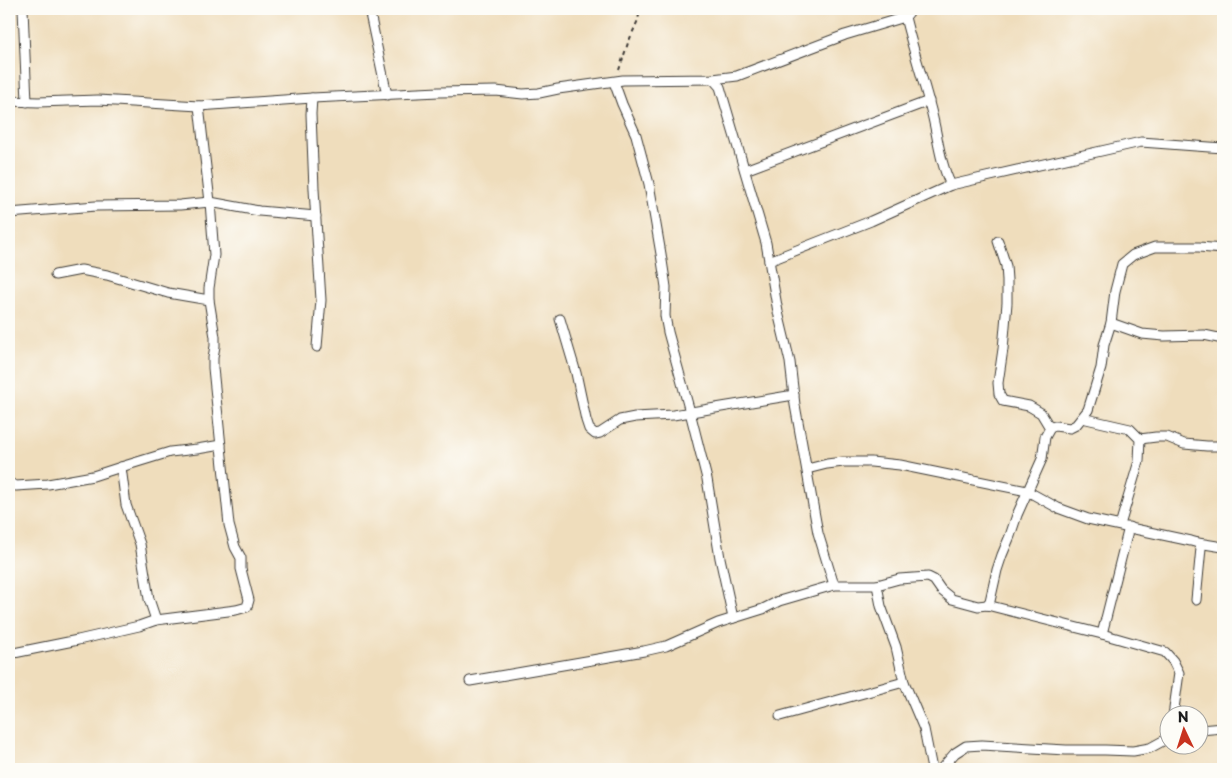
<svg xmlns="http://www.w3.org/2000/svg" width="1232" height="778" viewBox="0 0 1232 778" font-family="'Playpen Sans',sans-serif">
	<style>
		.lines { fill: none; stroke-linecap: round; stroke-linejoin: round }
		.street-casing { stroke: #3c3934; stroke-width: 11 }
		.path { stroke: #3c3934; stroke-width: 2; stroke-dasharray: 4 4; stroke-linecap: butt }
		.street { stroke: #fff; stroke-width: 9 }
	</style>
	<rect width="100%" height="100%" fill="#fdfcf7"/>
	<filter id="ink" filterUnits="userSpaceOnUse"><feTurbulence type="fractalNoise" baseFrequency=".02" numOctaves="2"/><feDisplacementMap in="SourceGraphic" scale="10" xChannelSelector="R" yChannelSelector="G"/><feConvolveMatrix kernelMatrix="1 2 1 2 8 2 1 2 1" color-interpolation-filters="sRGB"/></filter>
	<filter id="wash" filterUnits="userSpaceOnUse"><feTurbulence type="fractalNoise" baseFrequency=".0096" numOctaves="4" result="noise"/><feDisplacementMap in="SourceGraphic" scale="20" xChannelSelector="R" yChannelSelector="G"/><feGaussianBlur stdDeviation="1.12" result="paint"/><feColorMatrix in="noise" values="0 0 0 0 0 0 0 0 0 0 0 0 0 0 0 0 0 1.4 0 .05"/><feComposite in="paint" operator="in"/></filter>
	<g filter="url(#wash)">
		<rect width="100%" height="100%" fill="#efddbc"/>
	</g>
	<g filter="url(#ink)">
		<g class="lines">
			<defs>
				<g id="street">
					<path d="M 23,9 L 27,102"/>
					<path d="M 369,9 L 387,95"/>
					<path d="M 905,17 C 913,50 924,82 932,114 C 938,138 940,163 951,185 L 1141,142 L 1223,148"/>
					<path d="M 713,79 L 720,87 L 766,243 L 778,312 L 790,362 L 795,405 L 818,533 L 834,585"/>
					<path d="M 614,82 L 622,104 L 636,135 L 649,184 L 661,254 L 666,287 L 665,316 L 668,332 L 690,412 L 707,479 L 720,558 L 733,618"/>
					<path d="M 312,98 L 311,114 L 314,189 L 321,300 L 317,347"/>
					<path d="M 9,101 L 38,102 L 98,100 L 199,106 L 312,98 L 439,92 L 496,91 L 523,94 L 539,93 L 558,89 L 623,80 L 713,79 L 737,76 L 845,35 L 905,17 L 912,9"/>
					<path d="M 745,170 L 929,101"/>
					<path d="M 9,213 L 96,206 L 180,205 L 210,202 L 259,211 L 316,216"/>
					<path d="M 998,241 L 1006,266 L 1007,280 L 1007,303 L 1003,349 L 998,383 L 999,394 L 1003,401 L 1029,406 L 1041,413 L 1050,428"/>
					<path d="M 769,261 L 871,221 L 951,185"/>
					<path d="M 55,275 L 81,270 L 107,275 L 168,293 L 209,300"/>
					<path d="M 560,319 L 576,373 L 586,420 L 589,429 L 595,434 L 600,433 L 620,420 L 635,417 L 673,415 L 794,395"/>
					<path d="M 1111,323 L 1142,334 L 1164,336 L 1204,335 L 1223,339"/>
					<path d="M 1082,418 L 1130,429 L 1140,439 L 1139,461 L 1120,525"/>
					<path d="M 1140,439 L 1156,437 L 1167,437 L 1184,444 L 1207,446 L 1223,446"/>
					<path d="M 121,467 L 126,505 L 140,544 L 149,599 L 156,620"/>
					<path d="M 807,469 L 827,464 L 843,462 L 871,462 L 900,465 L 1027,491 L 1058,508 L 1088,519 L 1191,541 L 1198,543 L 1201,548 L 1196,600"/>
					<path d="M 9,483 L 16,486 L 48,484 L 93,476 L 121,467 L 170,452 L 197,449 L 221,445"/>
					<path d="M 1198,543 L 1223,547"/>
					<path d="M 987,605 L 990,601 L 997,570 L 1002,555 L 1010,536 L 1017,515 L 1042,459 L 1045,437 L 1050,428 L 1055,426 L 1070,428 L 1076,425 L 1088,410 L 1101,368 L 1104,345 L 1111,323 L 1115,291 L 1122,264 L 1133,255 L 1155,247 L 1199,247 L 1223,249"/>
					<path d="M 1102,634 L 1129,527"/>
					<path d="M 9,654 L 78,640 L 139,626 L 156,620 L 236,610 L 247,607 L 249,600 L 241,569 L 241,558 L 235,547 L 229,525 L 213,368 L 213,358 L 215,346 L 215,337 L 209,300 L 209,288 L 214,255 L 210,202 L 199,106"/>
					<path d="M 470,681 L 644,651 L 666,646 L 718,623 L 763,609 L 779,601 L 834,585 L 877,585"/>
					<path d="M 780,716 L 904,682"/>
					<path d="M 1200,730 L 1223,728"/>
					<path d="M 932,769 L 924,729 L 904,682 L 896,647 L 881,606 L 877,585 L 899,579 L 928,577 L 934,580 L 941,590 L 952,599 L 978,606 L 987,605 L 1102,634 L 1165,652 L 1173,661 L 1179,673 L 1173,716"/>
					<path d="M 941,769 L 955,753 L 966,746 L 982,745 L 1066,750 L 1105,750 L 1133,751 L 1150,748 L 1170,737"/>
				</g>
			</defs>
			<!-- street casing -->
			<use href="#street" class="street-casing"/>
			<!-- path -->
			<path class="path" d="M 619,70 L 628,43 L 638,20 L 640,9"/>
			<!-- street -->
			<use href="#street" class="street"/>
		</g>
	</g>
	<!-- margin -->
	<rect width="1232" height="778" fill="none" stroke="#fdfcf7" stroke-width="30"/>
	<!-- north arrow -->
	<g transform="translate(1184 730) rotate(356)"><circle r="24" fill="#fdfcf7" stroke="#a3a29f"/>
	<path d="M0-4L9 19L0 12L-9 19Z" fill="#c8321e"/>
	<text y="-8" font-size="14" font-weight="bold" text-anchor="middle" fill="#1c1c1c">N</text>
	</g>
</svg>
